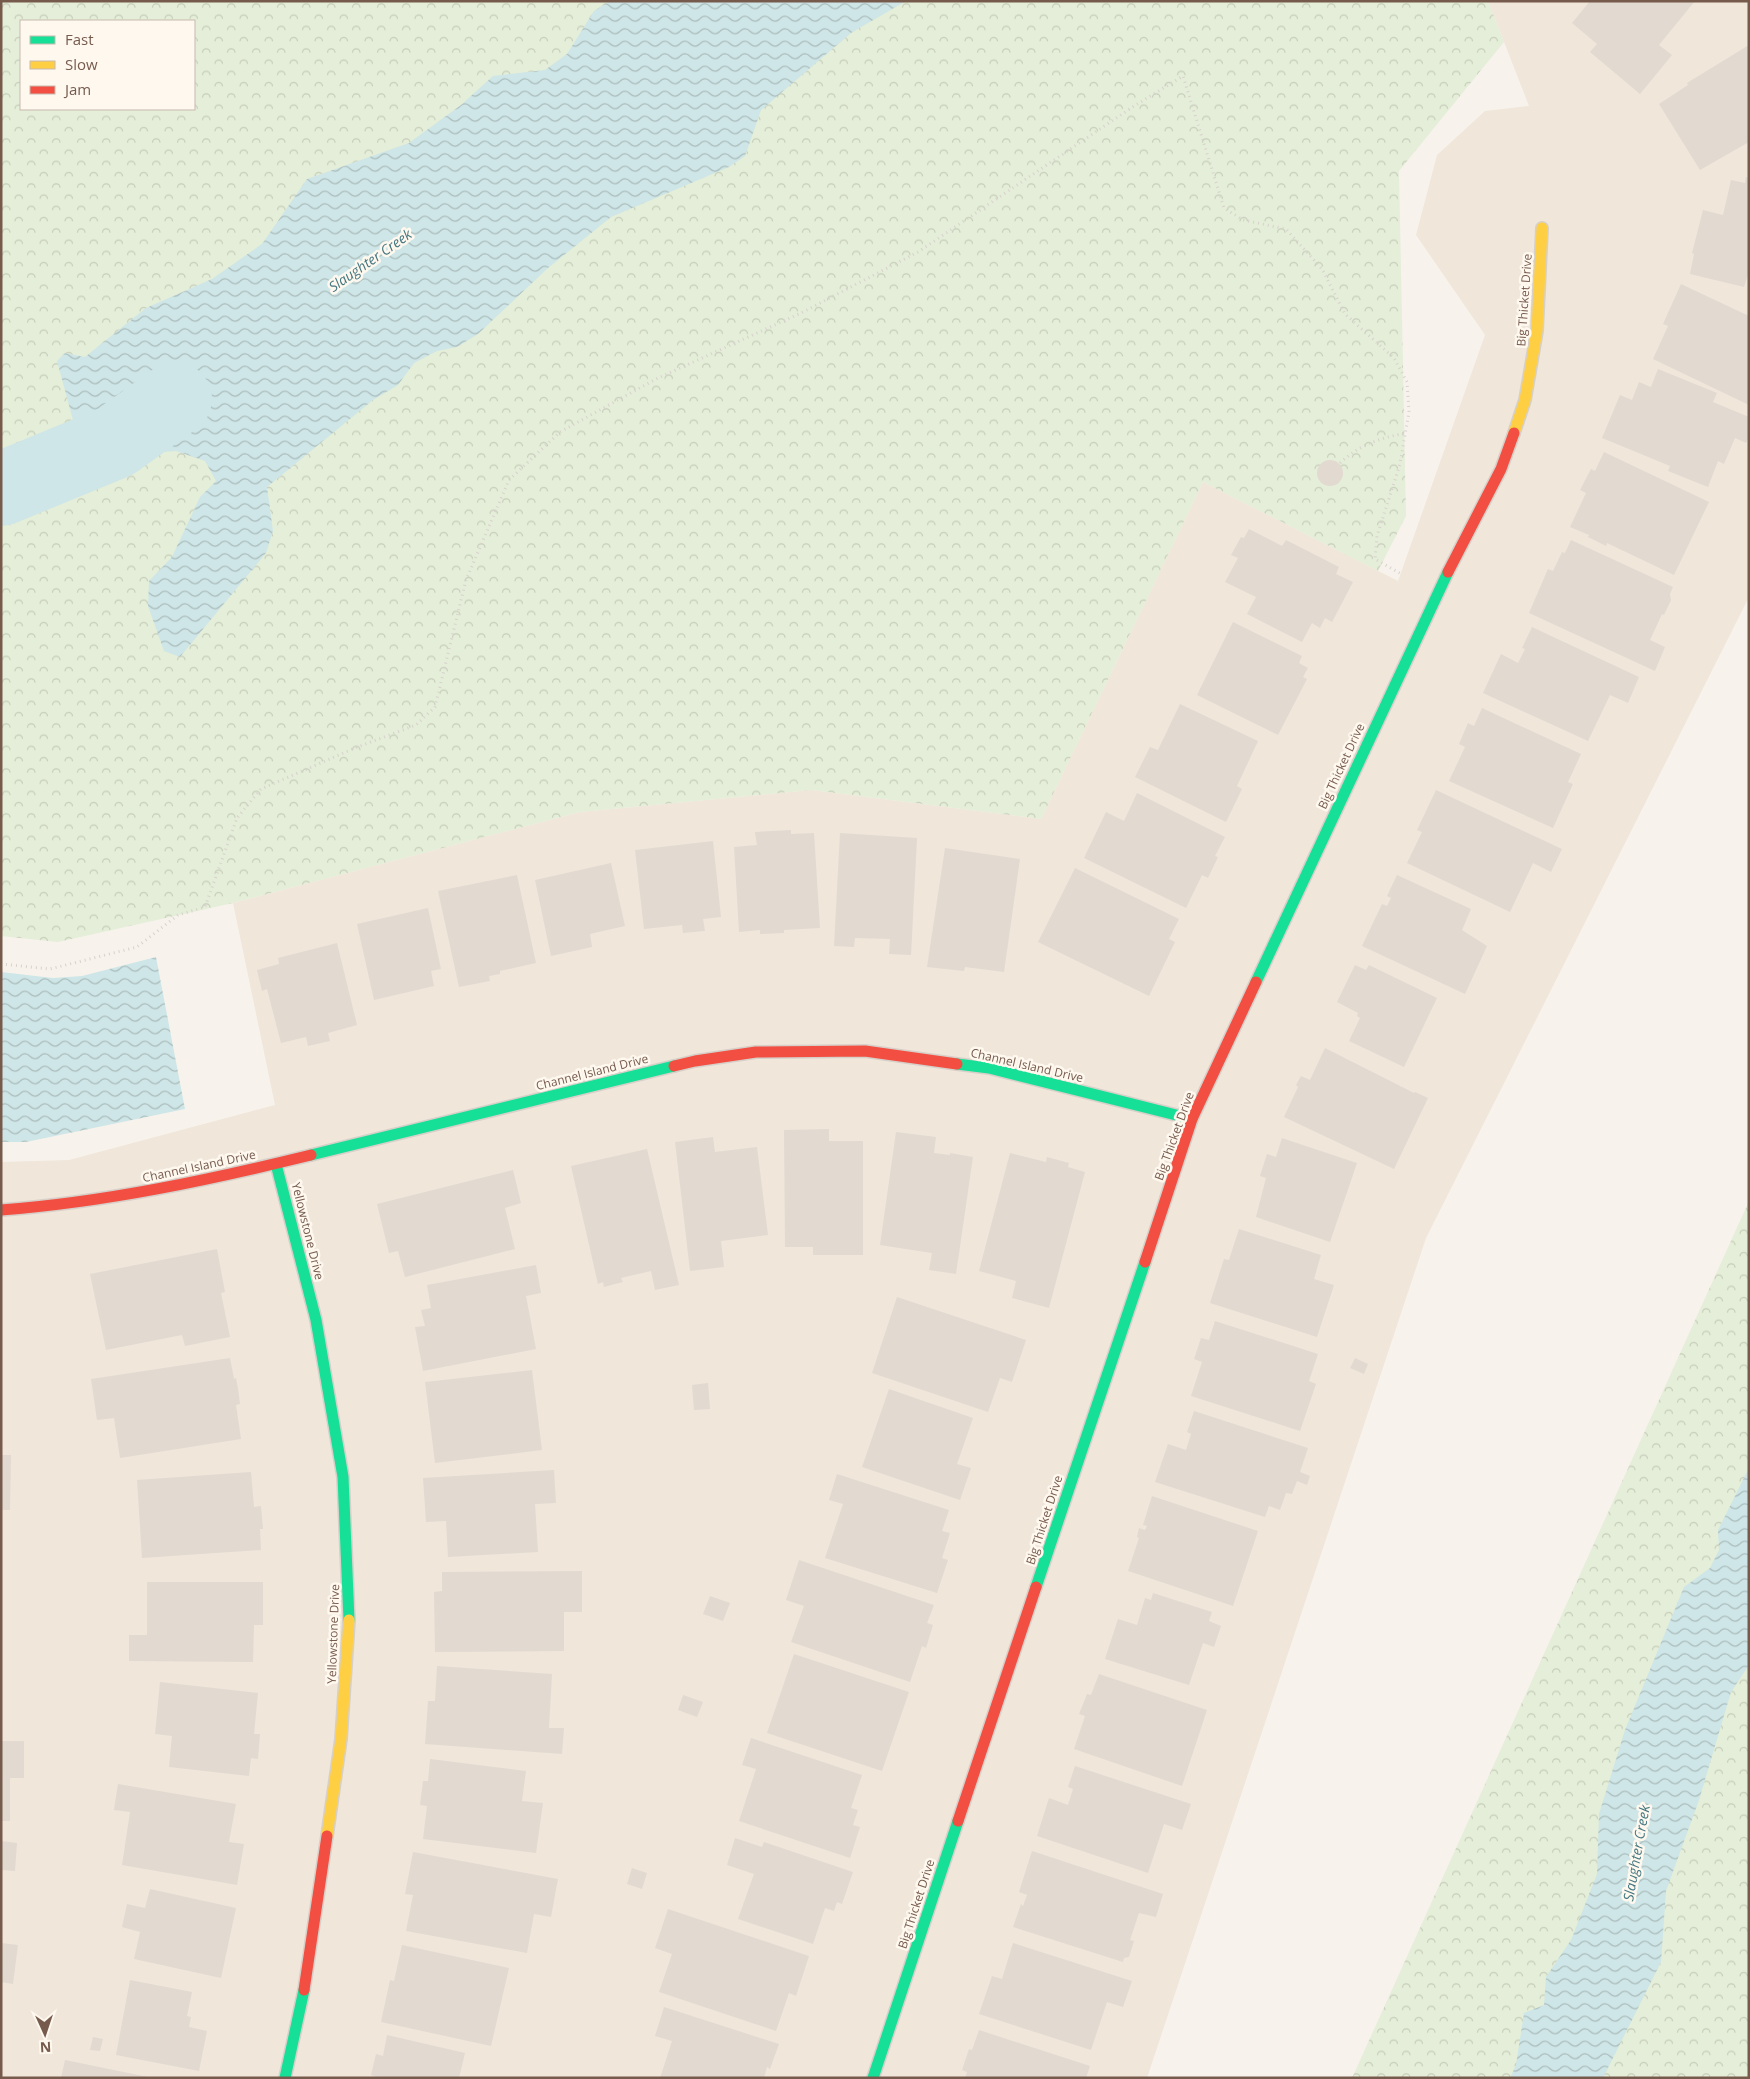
<svg xmlns="http://www.w3.org/2000/svg" width="1750" height="2079" viewBox="0 0 1750 2079" font-family="'Open Sans',sans-serif">
	<style>
		.residential { fill: #f0e6da }
		.forest { fill: url(#forest-crowns); fill-rule: evenodd }
		.water { fill: url(#water-waves) }
		.lines { fill: none; stroke-linecap: round; stroke-linejoin: round }
		.river { stroke: #cee6e7; stroke-width: 74 }
		.building { fill: #e2d9d1 }
		.fast-casing { stroke: #d7d0c9; stroke-width: 14 }
		.slow-casing { stroke: #d7d0c9; stroke-width: 14 }
		.jam-casing { stroke: #d7d0c9; stroke-width: 14 }
		.path { stroke: #d8d1cd; stroke-width: 3; stroke-dasharray: 1 4; stroke-linecap: butt }
		.fast { stroke: #16e098; stroke-width: 11 }
		.slow { stroke: #ffcf43; stroke-width: 11 }
		.jam { stroke: #f24e42; stroke-width: 11 }
		.labels { text-anchor: middle; dominant-baseline: central; stroke-width: 5; stroke-linejoin: round; paint-order: stroke }
		.street-label { font-size: 12px; fill: #765b4d; stroke: #fef8ef }
		.water-label { font-size: 14px; font-style: italic; fill: #437781; stroke: #fef8ef }
	</style>
	<defs>
		<pattern id="forest-crowns" width="20" height="18" patternUnits="userSpaceOnUse" patternTransform="scale(1.25)"><rect width="20" height="18" fill="#e4eed8"/><path d="M2 6a3 3 0 1 1 6 0M12 15a3 3 0 1 1 6 0" fill="none" stroke="#c7cebb"/></pattern>
		<pattern id="water-waves" width="16" height="10" patternUnits="userSpaceOnUse" patternTransform="scale(1.25)"><rect width="16" height="10" fill="#cee6e7"/><path d="M0 5q4-4 8 0t8 0" fill="none" stroke="#acbdbd"/></pattern>
	</defs>
	<rect width="100%" height="100%" fill="#f7f3ec"/>
	<!-- residential -->
	<path class="residential" d="M 1488,1 L 1749,1 L 1749,597 L 1426,1238 L 1147,2078 L 1,2078 L 1,1162 L 69,1160 L 275,1105 L 233,903 L 580,812 L 811,790 L 1041,819 L 1203,482 L 1398,581 L 1485,335 L 1416,235 L 1437,155 L 1485,111 L 1529,106 Z"/>
	<!-- forest -->
	<g class="forest">
		<path d="M 1,1 L 1488,1 L 1504,42 L 1399,171 L 1406,516 L 1378,571 L 1203,482 L 1041,819 L 811,790 L 580,812 L 233,903 L 58,942 L 1,936 ZM 21,21 L 194,21 L 194,109 L 21,109 Z"/>
		<path d="M 1749,1201 L 1749,2078 L 1352,2078 Z"/>
	</g>
	<!-- water -->
	<g class="water">
		<path d="M 610,1 L 906,1 L 851,33 L 761,110 L 745,156 L 729,167 L 611,217 L 548,268 L 478,334 L 457,347 L 437,351 L 414,363 L 398,385 L 373,400 L 267,487 L 273,531 L 266,553 L 180,657 L 164,651 L 148,606 L 149,581 L 172,557 L 200,497 L 216,481 L 205,461 L 176,451 L 150,453 L 118,477 L 99,472 L 76,431 L 57,361 L 65,353 L 85,357 L 146,308 L 212,279 L 262,244 L 307,179 L 409,143 L 461,105 L 493,76 L 545,70 L 567,54 L 594,11 Z"/>
		<path d="M 156,957 L 185,1109 L 26,1142 L 1,1142 L 1,972 L 53,978 L 82,976 Z"/>
		<path d="M 1748,1470 L 1749,1665 L 1731,1692 L 1699,1800 L 1666,1891 L 1661,1962 L 1603,2078 L 1510,2078 L 1516,2065 L 1524,2013 L 1544,2005 L 1546,1977 L 1571,1940 L 1597,1874 L 1599,1814 L 1625,1730 L 1684,1587 L 1710,1568 L 1719,1550 L 1718,1530 Z"/>
	</g>
	<g class="lines">
		<!-- river -->
		<path class="river" d="M 1,489 L 115,442 L 175,399"/>
	</g>
	<!-- building -->
	<g class="building">
		<path d="M 1590,1 L 1695,1 L 1659,45 L 1672,55 L 1640,94 L 1590,52 L 1597,44 L 1572,23 Z"/>
		<path d="M 1749,45 L 1749,142 L 1700,170 L 1659,104 L 1688,85 L 1687,83 Z"/>
		<path d="M 1746,177 L 1749,178 L 1749,271 L 1744,287 L 1690,274 L 1694,254 L 1692,253 L 1703,210 L 1723,215 L 1731,180 L 1745,183 Z"/>
		<path d="M 1681,284 L 1749,316 L 1749,405 L 1653,359 L 1668,326 L 1663,324 Z"/>
		<path d="M 1658,369 L 1717,393 L 1713,402 L 1749,417 L 1749,437 L 1746,443 L 1735,438 L 1724,464 L 1718,461 L 1708,487 L 1668,471 L 1670,466 L 1602,438 L 1620,395 L 1632,400 L 1639,382 L 1651,387 Z"/>
		<path d="M 1604,452 L 1709,502 L 1674,575 L 1607,543 L 1606,546 L 1588,537 L 1589,535 L 1570,527 L 1586,493 L 1580,490 L 1591,469 L 1595,471 Z"/>
		<circle cx="1330" cy="473" r="13"/>
		<path d="M 1249,529 L 1282,546 L 1286,540 L 1339,567 L 1336,574 L 1353,582 L 1332,622 L 1325,618 L 1320,628 L 1312,623 L 1302,642 L 1247,614 L 1256,597 L 1225,582 L 1238,558 L 1231,555 L 1241,537 L 1244,538 Z"/>
		<path d="M 1571,540 L 1673,587 L 1670,594 L 1671,600 L 1664,615 L 1662,614 L 1650,640 L 1665,647 L 1655,671 L 1529,613 L 1548,569 L 1553,571 L 1562,552 L 1565,553 Z"/>
		<path d="M 1233,622 L 1302,656 L 1299,663 L 1308,668 L 1303,677 L 1307,679 L 1278,735 L 1197,695 Z"/>
		<path d="M 1532,627 L 1639,677 L 1628,703 L 1610,695 L 1588,741 L 1483,693 L 1501,654 L 1518,663 L 1525,649 L 1522,648 Z"/>
		<path d="M 1180,704 L 1258,741 L 1237,786 L 1242,789 L 1226,822 L 1135,777 L 1150,747 L 1158,750 Z"/>
		<path d="M 1482,708 L 1581,754 L 1568,782 L 1573,784 L 1553,828 L 1449,781 L 1465,747 L 1459,744 L 1468,723 L 1474,726 Z"/>
		<path d="M 1436,790 L 1562,849 L 1551,872 L 1533,863 L 1510,912 L 1407,863 L 1422,832 L 1417,830 Z"/>
		<path d="M 1137,793 L 1225,837 L 1215,856 L 1218,857 L 1208,878 L 1202,875 L 1186,908 L 1084,858 L 1106,812 L 1124,821 Z"/>
		<path d="M 791,830 L 791,834 L 814,833 L 820,928 L 784,930 L 784,933 L 760,934 L 760,930 L 739,932 L 734,847 L 757,845 L 755,832 Z"/>
		<path d="M 840,833 L 917,838 L 911,955 L 889,954 L 890,939 L 855,938 L 854,947 L 834,946 Z"/>
		<path d="M 713,841 L 721,917 L 703,919 L 705,931 L 683,933 L 682,925 L 644,929 L 635,850 Z"/>
		<path d="M 945,848 L 1020,859 L 1004,972 L 965,967 L 964,971 L 927,967 Z"/>
		<path d="M 611,863 L 625,926 L 590,934 L 592,947 L 551,956 L 535,880 Z"/>
		<path d="M 1075,868 L 1179,919 L 1169,939 L 1175,942 L 1149,996 L 1038,942 Z"/>
		<path d="M 517,875 L 536,963 L 500,971 L 500,974 L 489,976 L 490,981 L 459,987 L 438,891 Z"/>
		<path d="M 1397,875 L 1471,909 L 1462,930 L 1487,946 L 1465,994 L 1362,946 L 1382,904 L 1387,906 L 1391,898 L 1387,896 Z"/>
		<path d="M 428,908 L 441,969 L 431,971 L 434,986 L 374,1000 L 357,924 Z"/>
		<path d="M 337,943 L 357,1025 L 328,1033 L 330,1041 L 308,1046 L 306,1037 L 281,1043 L 267,989 L 262,991 L 257,970 L 279,964 L 278,958 Z"/>
		<path d="M 1355,965 L 1366,970 L 1369,965 L 1437,998 L 1404,1067 L 1349,1041 L 1360,1018 L 1357,1016 L 1358,1013 L 1337,1002 Z"/>
		<path d="M 1325,1048 L 1414,1093 L 1415,1092 L 1428,1098 L 1394,1169 L 1284,1117 L 1298,1087 L 1296,1085 L 1301,1076 L 1310,1080 Z"/>
		<path d="M 829,1129 L 829,1141 L 863,1141 L 863,1255 L 813,1255 L 813,1247 L 785,1247 L 784,1130 Z"/>
		<path d="M 896,1132 L 936,1137 L 934,1153 L 950,1155 L 950,1153 L 973,1157 L 956,1274 L 929,1270 L 932,1253 L 880,1245 Z"/>
		<path d="M 713,1137 L 715,1152 L 757,1147 L 768,1235 L 721,1241 L 724,1267 L 690,1271 L 675,1142 Z"/>
		<path d="M 1282,1138 L 1357,1163 L 1330,1242 L 1256,1217 L 1266,1178 L 1260,1176 L 1267,1154 L 1276,1157 Z"/>
		<path d="M 647,1149 L 679,1285 L 655,1290 L 651,1271 L 621,1278 L 623,1282 L 604,1287 L 603,1282 L 598,1284 L 571,1166 Z"/>
		<path d="M 1010,1153 L 1046,1162 L 1047,1157 L 1069,1163 L 1068,1167 L 1085,1172 L 1049,1308 L 1012,1298 L 1016,1281 L 979,1271 Z"/>
		<path d="M 513,1170 L 521,1203 L 505,1208 L 515,1249 L 405,1277 L 398,1251 L 389,1253 L 377,1204 Z"/>
		<path d="M 1239,1229 L 1321,1255 L 1314,1279 L 1334,1285 L 1317,1337 L 1210,1303 L 1224,1259 L 1229,1260 Z"/>
		<path d="M 217,1249 L 225,1292 L 221,1293 L 230,1337 L 185,1346 L 182,1335 L 106,1350 L 90,1274 Z"/>
		<path d="M 536,1265 L 541,1293 L 526,1296 L 536,1349 L 423,1371 L 415,1327 L 425,1326 L 421,1310 L 431,1308 L 427,1285 Z"/>
		<path d="M 897,1297 L 1026,1340 L 1012,1382 L 1000,1378 L 988,1412 L 872,1373 Z"/>
		<path d="M 1215,1321 L 1318,1354 L 1309,1381 L 1316,1384 L 1300,1431 L 1191,1396 L 1202,1362 L 1194,1359 L 1201,1338 L 1209,1340 Z"/>
		<path d="M 230,1358 L 234,1379 L 236,1378 L 238,1389 L 240,1404 L 236,1405 L 241,1439 L 120,1458 L 114,1418 L 97,1420 L 91,1379 Z"/>
		<path d="M 1355,1358 L 1368,1364 L 1364,1374 L 1350,1368 Z"/>
		<path d="M 532,1370 L 542,1450 L 435,1463 L 425,1382 Z"/>
		<path d="M 708,1383 L 710,1409 L 694,1410 L 692,1385 Z"/>
		<path d="M 889,1389 L 973,1418 L 957,1464 L 971,1468 L 960,1500 L 862,1467 Z"/>
		<path d="M 1194,1411 L 1308,1448 L 1300,1472 L 1310,1476 L 1307,1485 L 1297,1481 L 1292,1494 L 1286,1493 L 1280,1510 L 1269,1506 L 1265,1517 L 1155,1482 L 1168,1444 L 1186,1450 L 1191,1434 L 1187,1432 Z"/>
		<path d="M 1,1455 L 11,1455 L 10,1510 L 1,1510 Z"/>
		<path d="M 554,1470 L 556,1503 L 535,1504 L 538,1552 L 448,1557 L 446,1521 L 426,1522 L 423,1478 Z"/>
		<path d="M 251,1472 L 254,1507 L 261,1506 L 263,1529 L 260,1529 L 261,1550 L 142,1558 L 137,1480 Z"/>
		<path d="M 837,1474 L 949,1510 L 942,1531 L 950,1533 L 942,1558 L 948,1560 L 937,1593 L 825,1558 L 843,1504 L 829,1500 Z"/>
		<path d="M 1152,1496 L 1258,1531 L 1233,1606 L 1128,1571 L 1139,1538 L 1137,1537 L 1139,1528 L 1145,1530 L 1147,1526 L 1143,1525 Z"/>
		<path d="M 799,1560 L 934,1605 L 927,1623 L 933,1625 L 926,1648 L 922,1646 L 910,1682 L 791,1642 L 804,1606 L 786,1600 Z"/>
		<path d="M 582,1571 L 582,1612 L 564,1612 L 564,1651 L 435,1652 L 434,1592 L 442,1591 L 442,1572 Z"/>
		<path d="M 147,1582 L 263,1582 L 263,1625 L 254,1625 L 253,1662 L 129,1661 L 129,1635 L 147,1635 Z"/>
		<path d="M 1153,1593 L 1212,1612 L 1209,1621 L 1221,1626 L 1214,1647 L 1203,1643 L 1189,1685 L 1105,1659 L 1118,1619 L 1137,1625 L 1145,1598 L 1151,1600 Z"/>
		<path d="M 710,1596 L 730,1603 L 723,1621 L 703,1614 Z"/>
		<path d="M 794,1654 L 909,1692 L 882,1771 L 767,1733 Z"/>
		<path d="M 437,1666 L 552,1674 L 549,1728 L 564,1728 L 562,1754 L 425,1744 L 428,1701 L 435,1701 Z"/>
		<path d="M 1099,1674 L 1207,1710 L 1182,1786 L 1074,1749 L 1085,1716 L 1079,1714 L 1087,1694 L 1091,1695 Z"/>
		<path d="M 160,1682 L 258,1693 L 254,1734 L 260,1734 L 258,1759 L 251,1758 L 249,1776 L 169,1767 L 172,1736 L 155,1734 Z"/>
		<path d="M 683,1695 L 703,1702 L 697,1717 L 678,1710 Z"/>
		<path d="M 751,1738 L 862,1775 L 851,1808 L 858,1810 L 853,1825 L 860,1827 L 850,1858 L 739,1821 L 756,1769 L 742,1765 Z"/>
		<path d="M 1,1741 L 24,1741 L 24,1778 L 10,1778 L 10,1821 L 1,1821 Z"/>
		<path d="M 430,1759 L 526,1771 L 522,1801 L 543,1803 L 536,1853 L 423,1839 L 427,1806 L 420,1805 L 423,1781 L 428,1781 Z"/>
		<path d="M 1075,1766 L 1191,1804 L 1182,1830 L 1164,1824 L 1148,1873 L 1037,1836 L 1049,1798 L 1068,1805 L 1073,1789 L 1068,1787 Z"/>
		<path d="M 118,1784 L 236,1804 L 229,1842 L 244,1844 L 237,1885 L 122,1865 L 130,1812 L 114,1810 Z"/>
		<path d="M 735,1838 L 762,1847 L 764,1842 L 853,1872 L 842,1904 L 837,1902 L 834,1911 L 825,1908 L 813,1944 L 738,1919 L 754,1874 L 727,1865 Z"/>
		<path d="M 1,1841 L 17,1843 L 15,1871 L 1,1870 Z"/>
		<path d="M 1032,1851 L 1163,1894 L 1156,1917 L 1139,1913 L 1130,1940 L 1134,1941 L 1129,1957 L 1124,1958 L 1123,1962 L 1013,1927 L 1021,1904 L 1023,1906 L 1027,1895 L 1019,1892 Z"/>
		<path d="M 413,1852 L 558,1879 L 551,1917 L 534,1914 L 527,1953 L 406,1931 L 413,1895 L 405,1894 Z"/>
		<path d="M 632,1868 L 647,1873 L 642,1889 L 627,1884 Z"/>
		<path d="M 150,1889 L 236,1908 L 221,1978 L 134,1959 L 140,1932 L 122,1927 L 127,1904 L 145,1908 Z"/>
		<path d="M 668,1909 L 809,1956 L 796,1996 L 789,1993 L 776,2031 L 659,1992 L 672,1954 L 655,1948 Z"/>
		<path d="M 1,1943 L 18,1945 L 13,1984 L 1,1982 Z"/>
		<path d="M 1013,1943 L 1132,1981 L 1123,2007 L 1107,2002 L 1091,2050 L 979,2014 L 992,1976 L 1002,1979 Z"/>
		<path d="M 402,1945 L 509,1968 L 491,2046 L 381,2022 L 390,1980 L 394,1981 Z"/>
		<path d="M 130,1980 L 192,1992 L 187,2016 L 191,2017 L 189,2027 L 207,2031 L 199,2071 L 116,2055 Z"/>
		<path d="M 664,2007 L 779,2044 L 770,2069 L 767,2067 L 764,2078 L 660,2078 L 672,2041 L 655,2036 Z"/>
		<path d="M 979,2030 L 1090,2066 L 1086,2078 L 965,2078 L 967,2072 L 962,2070 L 969,2049 L 972,2050 Z"/>
		<path d="M 387,2035 L 465,2053 L 459,2078 L 379,2078 L 371,2075 L 376,2054 L 383,2056 Z"/>
		<path d="M 93,2037 L 103,2039 L 100,2051 L 90,2050 Z"/>
		<path d="M 65,2060 L 148,2077 L 148,2078 L 61,2078 Z"/>
	</g>
	<g class="lines">
		<defs>
			<g id="fast">
				<path d="M 1256,982 L 1448,572"/>
				<path d="M 957,1064 L 989,1068 L 1192,1119"/>
				<path d="M 311,1155 L 674,1066"/>
				<path d="M 276,1164 L 316,1320 L 343,1477 L 349,1620"/>
				<path d="M 1036,1587 L 1145,1262"/>
				<path d="M 285,2078 L 304,1990"/>
				<path d="M 873,2078 L 958,1821"/>
			</g>
			<g id="slow">
				<path d="M 1514,433 L 1525,400 L 1537,331 L 1542,228"/>
				<path d="M 327,1836 L 341,1739 L 349,1620"/>
			</g>
			<g id="jam">
				<path d="M 1448,572 L 1501,469 L 1514,433"/>
				<path d="M 674,1066 L 695,1061 L 756,1052 L 865,1051 L 957,1064"/>
				<path d="M 1,1210 C 106,1202 209,1180 311,1155"/>
				<path d="M 1145,1262 L 1192,1119 L 1256,982"/>
				<path d="M 958,1821 L 1036,1587"/>
				<path d="M 304,1990 L 327,1836"/>
			</g>
		</defs>
		<!-- fast casing -->
		<use href="#fast" class="fast-casing"/>
		<!-- slow casing -->
		<use href="#slow" class="slow-casing"/>
		<!-- jam casing -->
		<use href="#jam" class="jam-casing"/>
		<!-- path -->
		<g class="path">
			<path d="M 1340,463 C 1361,444 1378,439 1405,433"/>
			<path d="M 1,964 L 50,969 L 137,947 L 178,915 L 205,907 L 237,818 L 261,789 L 355,748 L 416,725 L 435,707 L 466,580 L 509,480 L 560,432 L 656,379 L 801,313 L 918,252 L 1131,108 L 1183,76 L 1224,208 L 1243,220 L 1286,229 L 1322,269 L 1345,314 L 1394,358 L 1407,382 L 1409,412 L 1400,464 L 1377,536 L 1375,559 L 1403,575"/>
		</g>
		<!-- fast -->
		<use href="#fast" class="fast"/>
		<!-- slow -->
		<use href="#slow" class="slow"/>
		<!-- jam -->
		<use href="#jam" class="jam"/>
	</g>
	<g class="labels">
		<!-- street labels -->
		<g class="street-label">
			<text transform="translate(1524 300) rotate(-86)">Big Thicket Drive</text>
			<text transform="translate(1341 766) rotate(-65)">Big Thicket Drive</text>
			<text transform="translate(1027 1065) rotate(13)">Channel Island Drive</text>
			<text transform="translate(592 1072) rotate(-14)">Channel Island Drive</text>
			<text transform="translate(1174 1136) rotate(-70)">Big Thicket Drive</text>
			<text transform="translate(199 1166) rotate(-12)">Channel Island Drive</text>
			<text transform="translate(308 1231) rotate(76)">Yellowstone Drive</text>
			<text transform="translate(1044 1520) rotate(-72)">Big Thicket Drive</text>
			<text transform="translate(333 1634) rotate(-88)">Yellowstone Drive</text>
			<text transform="translate(916 1904) rotate(-72)">Big Thicket Drive</text>
		</g>
		<!-- water labels -->
		<g class="water-label">
			<text transform="translate(370 260) rotate(-35)">Slaughter Creek</text>
			<text transform="translate(1636 1853) rotate(-80)">Slaughter Creek</text>
		</g>
	</g>
	<!-- border -->
	<rect width="1750" height="2079" fill="none" stroke="#765b4d" stroke-width="5"/>
	<!-- legend -->
	<rect x="20" y="20" width="175" height="90" fill="#fef8ef" stroke="#c8b9ae"/>
	<rect x="30" y="36" width="25" height="8" fill="#16e098" stroke="#c8b9ae"/>
	<text x="65" y="45" font-size="15" fill="#765b4d">Fast</text>
	<rect x="30" y="61" width="25" height="8" fill="#ffcf43" stroke="#c8b9ae"/>
	<text x="65" y="70" font-size="15" fill="#765b4d">Slow</text>
	<rect x="30" y="86" width="25" height="8" fill="#f24e42" stroke="#c8b9ae"/>
	<text x="65" y="95" font-size="15" fill="#765b4d">Jam</text>
	<!-- north arrow -->
	<g transform="translate(45 2034) rotate(177)" stroke="#fef8ef" stroke-width="4" paint-order="stroke">
	<path d="M0-4L9 19L0 12L-9 19Z" fill="#765b4d"/>
	<text y="-8" font-size="14" font-weight="bold" text-anchor="middle" fill="#765b4d">N</text>
	</g>
</svg>
